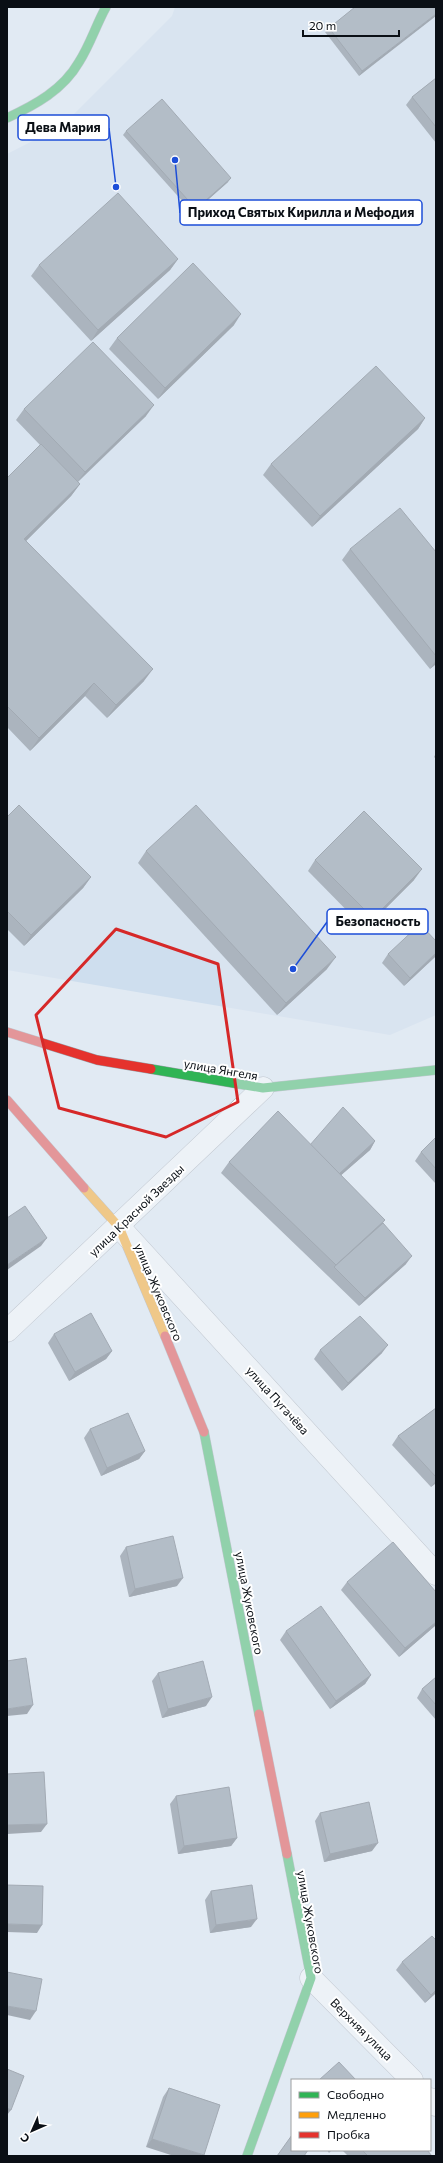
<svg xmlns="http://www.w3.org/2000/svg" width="443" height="2163" viewBox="0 0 443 2163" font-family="Commissioner,sans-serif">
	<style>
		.built { fill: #cedeee }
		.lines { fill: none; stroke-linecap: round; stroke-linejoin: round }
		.street-casing { stroke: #99a0a7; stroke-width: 23 }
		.fast-casing { stroke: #99a0a7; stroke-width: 10 }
		.slow-casing { stroke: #99a0a7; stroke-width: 10 }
		.jam-casing { stroke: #99a0a7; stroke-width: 10 }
		.street { stroke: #fafcfd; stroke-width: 22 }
		.fast { stroke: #30b455; stroke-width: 9 }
		.slow { stroke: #ff9f0a; stroke-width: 9 }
		.jam { stroke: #e5322d; stroke-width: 9 }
		.wall { fill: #69747e }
		.shaded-wall { fill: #555e67 }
		.building { fill: #7a8793; stroke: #555e67 }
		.marked { fill: none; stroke: #d62828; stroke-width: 3; stroke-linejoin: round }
		.labels { text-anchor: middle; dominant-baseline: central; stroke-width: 4; stroke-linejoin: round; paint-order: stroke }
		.street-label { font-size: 12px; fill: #0a0f15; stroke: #fff }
		.leader { fill: none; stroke: #1d4ed8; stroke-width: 1.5 }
		.callout-dot { fill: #1d4ed8; stroke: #fff; stroke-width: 1.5 }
		.callout { fill: #fff; stroke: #1d4ed8; stroke-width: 1.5 }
		.callout-label { font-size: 13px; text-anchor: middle; font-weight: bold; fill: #0a0f15 }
	</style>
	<rect width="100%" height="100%" fill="#e1eaf3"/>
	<!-- built -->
	<path class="built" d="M 175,7 L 436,7 L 436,1015 L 390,1035 L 7,970 L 7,154 L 62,126 L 172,16 Z"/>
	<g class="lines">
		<defs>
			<g id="street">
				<path d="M 121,1229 L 436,1574"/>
				<path d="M 7,1331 L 263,1088"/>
				<path d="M 311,1978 L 412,2080"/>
				<path d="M 430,2099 L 436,2105"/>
			</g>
			<g id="fast">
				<path d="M 7,118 C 35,105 63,90 79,62 C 90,45 96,25 106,7"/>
				<path d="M 151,1069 L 263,1088 L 436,1070"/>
				<path d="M 204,1432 L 259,1714"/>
				<path d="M 247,2156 L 311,1978 L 287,1854"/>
			</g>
			<path id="slow" d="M 84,1188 L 119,1227 L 165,1336"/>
			<g id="jam">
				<path d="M 7,1032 L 97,1060 L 151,1069"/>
				<path d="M 7,1100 L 84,1188"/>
				<path d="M 165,1336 L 204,1432"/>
				<path d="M 259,1714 L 287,1854"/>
			</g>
		</defs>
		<!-- street casing -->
		<use href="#street" class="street-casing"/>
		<!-- fast casing -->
		<use href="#fast" class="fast-casing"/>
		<!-- slow casing -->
		<use href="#slow" class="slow-casing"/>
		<!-- jam casing -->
		<use href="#jam" class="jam-casing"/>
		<!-- street -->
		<use href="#street" class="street"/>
		<!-- fast -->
		<use href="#fast" class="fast"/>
		<!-- slow -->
		<use href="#slow" class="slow"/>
		<!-- jam -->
		<use href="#jam" class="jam"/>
	</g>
	<!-- wall -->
	<g class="wall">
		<path d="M 436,7 L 359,76 L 325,32 L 329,28 Z"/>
		<path d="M 436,78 L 436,143 L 406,105 L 412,97 Z"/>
		<path d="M 126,131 L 228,182 L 193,213 L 123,135 Z"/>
		<path d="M 178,259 L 170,270 L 91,341 L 31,276 L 39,265 Z"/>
		<path d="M 234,325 L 158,399 L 109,349 L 117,338 Z"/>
		<path d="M 24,409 L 146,416 L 78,482 L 80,484 L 71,496 L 26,541 L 144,681 L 107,718 L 85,696 L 30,751 L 7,727 L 7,478 L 40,445 L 16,420 Z"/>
		<path d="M 425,418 L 418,429 L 312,527 L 263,475 L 271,464 Z"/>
		<path d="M 350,549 L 436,552 L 436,664 L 430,669 L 342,560 Z"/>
		<path d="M 436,753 L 436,759 L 434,757 Z"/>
		<path d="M 7,817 L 91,877 L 83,888 L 24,946 L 7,929 Z"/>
		<path d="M 146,851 L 327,969 L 277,1015 L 138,863 Z"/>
		<path d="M 315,860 L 414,880 L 365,929 L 308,871 Z"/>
		<path d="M 436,941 L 436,956 L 404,986 L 382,963 L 388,954 Z"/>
		<path d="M 436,1137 L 436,1184 L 415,1161 L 421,1152 Z"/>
		<path d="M 375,1141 L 370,1150 L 341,1175 L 383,1223 L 406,1264 L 359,1306 L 328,1276 L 221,1173 L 229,1162 L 310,1145 Z"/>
		<path d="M 54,1334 L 112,1351 L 106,1359 L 69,1381 L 48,1343 Z"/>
		<path d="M 320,1350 L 382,1353 L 342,1391 L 314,1359 Z"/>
		<path d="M 436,1408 L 436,1483 L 431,1487 L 392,1445 L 398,1436 Z"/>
		<path d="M 90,1429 L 145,1451 L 139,1459 L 101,1476 L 84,1438 Z"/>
		<path d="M 126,1547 L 177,1586 L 129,1597 L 120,1556 Z"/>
		<path d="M 347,1582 L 436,1625 L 399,1657 L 341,1590 Z"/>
		<path d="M 286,1631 L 371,1675 L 365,1684 L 330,1709 L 280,1640 Z"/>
		<path d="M 158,1673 L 206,1706 L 162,1718 L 152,1681 Z"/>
		<path d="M 436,1677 L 436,1720 L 417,1698 L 422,1689 Z"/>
		<path d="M 176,1796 L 237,1838 L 231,1846 L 178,1854 L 170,1804 Z"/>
		<path d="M 320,1813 L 372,1851 L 324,1862 L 315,1821 Z"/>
		<path d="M 211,1891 L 251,1927 L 210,1933 L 205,1900 Z"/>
		<path d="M 436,1940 L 436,1993 L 425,2003 L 396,1970 L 402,1962 Z"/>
		<path d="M 169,2088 L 220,2105 L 146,2147 L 163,2097 Z"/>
		<path d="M 327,2150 L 332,2150 L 329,2153 Z"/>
		<path d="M 342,2150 L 427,2150 L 432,2156 L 348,2156 Z"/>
	</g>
	<!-- shaded-wall -->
	<g class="shaded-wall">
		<path d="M 436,14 L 436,16 L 359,76 L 362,71 Z"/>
		<path d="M 231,178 L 228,182 L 193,213 L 196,209 Z"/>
		<path d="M 178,259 L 170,270 L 91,341 L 98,330 Z"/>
		<path d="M 241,314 L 234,325 L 158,399 L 165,388 Z"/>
		<path d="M 154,405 L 146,416 L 77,482 L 85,472 Z"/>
		<path d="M 425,418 L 418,429 L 312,527 L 320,516 Z"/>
		<path d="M 80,484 L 71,496 L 15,552 L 24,539 Z"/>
		<path d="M 436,660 L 436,664 L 430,669 Z"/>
		<path d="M 153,669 L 144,681 L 107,718 L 116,705 Z"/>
		<path d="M 94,683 L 85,696 L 30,751 L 39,738 Z"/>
		<path d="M 422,869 L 414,880 L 365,929 L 373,918 Z"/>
		<path d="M 91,877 L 83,888 L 24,946 L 31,935 Z"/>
		<path d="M 436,953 L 436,956 L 404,986 L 410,978 Z"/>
		<path d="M 336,957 L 327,969 L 277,1015 L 286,1003 Z"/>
		<path d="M 375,1141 L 370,1150 L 331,1184 L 337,1176 Z"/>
		<path d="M 385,1220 L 377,1231 L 334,1267 L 336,1265 Z"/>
		<path d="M 47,1238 L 41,1246 L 7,1270 L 7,1265 Z"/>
		<path d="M 412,1256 L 406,1264 L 359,1306 L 365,1298 Z"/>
		<path d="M 388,1345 L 382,1353 L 342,1391 L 348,1383 Z"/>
		<path d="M 112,1351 L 106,1359 L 69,1381 L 75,1372 Z"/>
		<path d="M 145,1451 L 139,1459 L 101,1476 L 107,1468 Z"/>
		<path d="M 436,1480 L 436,1483 L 431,1487 Z"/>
		<path d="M 183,1578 L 177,1586 L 129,1597 L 135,1589 Z"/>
		<path d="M 436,1622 L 436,1625 L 399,1657 L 405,1648 Z"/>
		<path d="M 371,1675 L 365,1684 L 330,1709 L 336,1701 Z"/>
		<path d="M 212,1697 L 206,1706 L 162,1718 L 168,1709 Z"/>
		<path d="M 33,1705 L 27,1714 L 7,1716 L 7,1709 Z"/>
		<path d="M 47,1824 L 41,1832 L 7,1834 L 7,1825 Z"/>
		<path d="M 237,1838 L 231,1846 L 178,1854 L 184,1846 Z"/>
		<path d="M 378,1843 L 372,1851 L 324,1862 L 330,1854 Z"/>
		<path d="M 257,1919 L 251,1927 L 210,1933 L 216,1925 Z"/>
		<path d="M 7,1924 L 42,1925 L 37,1933 L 7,1932 Z"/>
		<path d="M 436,1990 L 436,1993 L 425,2003 L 431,1995 Z"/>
		<path d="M 7,2006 L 36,2011 L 30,2020 L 7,2015 Z"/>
		<path d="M 7,2108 L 11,2110 L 7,2115 Z"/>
		<path d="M 152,2139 L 204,2155 L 203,2156 L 174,2156 L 146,2147 Z"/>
	</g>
	<!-- building -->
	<g class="building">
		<path d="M 355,7 L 436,7 L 436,14 L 362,71 L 329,28 Z"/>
		<path d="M 436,78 L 436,127 L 412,97 Z"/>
		<path d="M 162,99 L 231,178 L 196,209 L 126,131 Z"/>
		<path d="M 118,193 L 178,259 L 98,330 L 39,265 Z"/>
		<path d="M 193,263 L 241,314 L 165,388 L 117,338 Z"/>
		<path d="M 93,342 L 154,405 L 85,472 L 24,409 Z"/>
		<path d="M 376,366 L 425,418 L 320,516 L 271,464 Z"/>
		<path d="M 41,444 L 80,484 L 24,539 L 153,669 L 116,705 L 94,683 L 39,738 L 7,706 L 7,478 Z"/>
		<path d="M 400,508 L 436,552 L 436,656 L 350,549 Z"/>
		<path d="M 19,805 L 91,877 L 31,935 L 7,911 L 7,817 Z"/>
		<path d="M 196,805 L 336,957 L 286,1003 L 146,851 Z"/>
		<path d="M 364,811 L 422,869 L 373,918 L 315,860 Z"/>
		<path d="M 420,924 L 436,941 L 436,953 L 410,978 L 388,954 Z"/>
		<path d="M 343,1107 L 375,1141 L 339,1174 L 310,1145 Z"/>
		<path d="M 278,1111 L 385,1220 L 336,1265 L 229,1162 Z"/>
		<path d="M 436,1137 L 436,1169 L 421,1152 Z"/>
		<path d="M 25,1206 L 47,1238 L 7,1265 L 7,1218 Z"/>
		<path d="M 383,1223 L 412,1256 L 365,1298 L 334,1267 Z"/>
		<path d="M 91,1313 L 112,1351 L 75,1372 L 54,1334 Z"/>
		<path d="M 360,1316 L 388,1345 L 348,1383 L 320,1350 Z"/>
		<path d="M 436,1408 L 436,1477 L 398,1436 Z"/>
		<path d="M 128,1413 L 145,1451 L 107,1468 L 90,1429 Z"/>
		<path d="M 173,1536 L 183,1578 L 135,1589 L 126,1547 Z"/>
		<path d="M 393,1542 L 436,1592 L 436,1622 L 405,1648 L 347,1582 Z"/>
		<path d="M 321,1606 L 371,1675 L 336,1701 L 286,1631 Z"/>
		<path d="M 26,1658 L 33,1705 L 7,1709 L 7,1661 Z"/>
		<path d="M 203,1661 L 212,1697 L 168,1709 L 158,1673 Z"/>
		<path d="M 436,1677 L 436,1705 L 422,1689 Z"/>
		<path d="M 44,1772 L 47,1824 L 7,1825 L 7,1774 Z"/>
		<path d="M 229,1787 L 237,1838 L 184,1846 L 176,1796 Z"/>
		<path d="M 369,1802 L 378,1843 L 330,1854 L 320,1813 Z"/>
		<path d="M 7,1885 L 43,1886 L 42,1925 L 7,1924 Z"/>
		<path d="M 252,1885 L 257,1919 L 216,1925 L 211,1891 Z"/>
		<path d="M 432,1936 L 436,1940 L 436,1990 L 431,1995 L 402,1962 Z"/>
		<path d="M 7,1972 L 42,1979 L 36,2011 L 7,2006 Z"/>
		<path d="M 339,2062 L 356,2080 L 319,2080 Z"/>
		<path d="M 7,2069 L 24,2076 L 11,2110 L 7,2108 Z"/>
		<path d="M 169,2088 L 220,2105 L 204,2155 L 152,2139 Z"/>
		<path d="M 292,2135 L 292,2150 L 308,2150 L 304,2156 L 277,2156 Z"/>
		<path d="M 362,2150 L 427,2150 L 432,2156 L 368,2156 Z"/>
	</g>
	<!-- marked area -->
	<path d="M0 0H443V2163H0ZM 116,929 L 218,964 L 238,1102 L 166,1137 L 59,1108 L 36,1015 Z" fill="#e1eaf3" fill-opacity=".55" fill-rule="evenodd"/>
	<path class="marked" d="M 116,929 L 218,964 L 238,1102 L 166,1137 L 59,1108 L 36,1015 Z"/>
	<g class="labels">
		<!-- street labels -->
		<g class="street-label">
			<text transform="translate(221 1069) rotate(10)">улица Янгеля</text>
			<text transform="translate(136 1210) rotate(-44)">улица Красной Звезды</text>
			<text transform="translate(159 1292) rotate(67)">улица Жуковского</text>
			<text transform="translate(278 1400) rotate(48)">улица Пугачёва</text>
			<text transform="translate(250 1603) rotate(79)">улица Жуковского</text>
			<text transform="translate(311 1922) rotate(80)">улица Жуковского</text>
			<text transform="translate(362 2029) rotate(45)">Верхняя улица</text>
		</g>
	</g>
	<!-- callouts -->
	<path class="leader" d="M116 187L109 128M175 160L180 213M293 969L327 922"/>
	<g class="callout-dot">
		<circle cx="116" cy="187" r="4"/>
		<circle cx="175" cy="160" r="4"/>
		<circle cx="293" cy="969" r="4"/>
	</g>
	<g class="callout">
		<rect x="18" y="115" width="91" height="25" rx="4"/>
		<rect x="180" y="200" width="242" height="25" rx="4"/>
		<rect x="327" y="909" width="101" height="25" rx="4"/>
	</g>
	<g class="callout-label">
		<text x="63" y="132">Дева Мария</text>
		<text x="301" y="217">Приход Святых Кирилла и Мефодия</text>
		<text x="378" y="926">Безопасность</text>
	</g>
	<!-- border -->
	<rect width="443" height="2163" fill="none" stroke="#0a0f15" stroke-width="16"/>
	<!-- legend -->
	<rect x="291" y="2079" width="140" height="72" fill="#ffffff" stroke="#9d9fa1"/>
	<rect x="299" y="2092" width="20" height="6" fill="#30b455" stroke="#9d9fa1"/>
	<text x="327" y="2099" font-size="12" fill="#0a0f15">Свободно</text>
	<rect x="299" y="2112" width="20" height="6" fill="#ff9f0a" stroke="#9d9fa1"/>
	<text x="327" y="2119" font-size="12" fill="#0a0f15">Медленно</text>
	<rect x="299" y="2132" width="20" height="6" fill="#e5322d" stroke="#9d9fa1"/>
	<text x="327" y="2139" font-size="12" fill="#0a0f15">Пробка</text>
	<!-- north arrow -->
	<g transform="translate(32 2131) rotate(225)" stroke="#ffffff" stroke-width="3" paint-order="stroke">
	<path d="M0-3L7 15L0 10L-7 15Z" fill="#0a0f15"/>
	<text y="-6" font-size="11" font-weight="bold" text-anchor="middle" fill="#0a0f15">С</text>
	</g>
	<!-- scale -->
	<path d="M303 30v6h96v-6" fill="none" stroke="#0a0f15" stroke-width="2"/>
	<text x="309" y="30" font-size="12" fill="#0a0f15" stroke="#ffffff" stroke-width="3" paint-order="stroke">20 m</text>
</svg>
